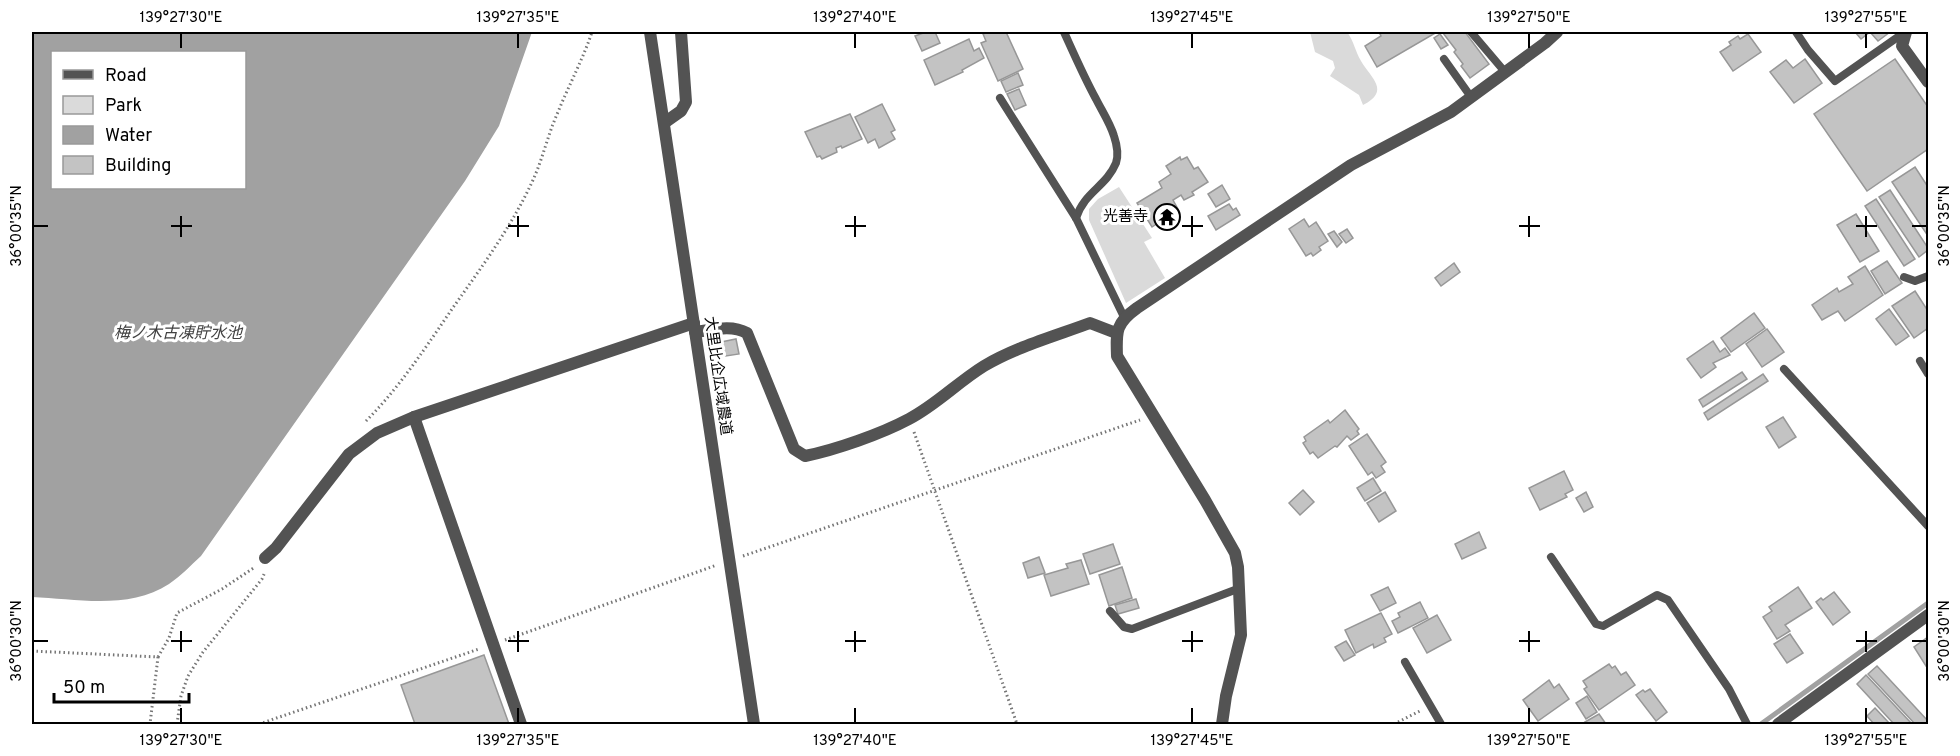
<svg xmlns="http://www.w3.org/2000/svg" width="1960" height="756" viewBox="0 0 1960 756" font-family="Overpass,'Noto Sans JP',sans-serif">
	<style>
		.green { fill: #dadada }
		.water { fill: #a1a1a1; fill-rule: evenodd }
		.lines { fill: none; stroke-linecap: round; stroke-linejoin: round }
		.stream { stroke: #a1a1a1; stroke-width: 5 }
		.building { fill: #c3c3c3; stroke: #979797; stroke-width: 1.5 }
		.path { stroke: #757575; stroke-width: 3; stroke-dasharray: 1.5 3; stroke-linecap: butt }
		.service { stroke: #535353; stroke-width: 8 }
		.minor { stroke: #535353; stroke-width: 12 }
		.tertiary { stroke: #535353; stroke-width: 12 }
		.ticks { fill: none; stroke: #000; stroke-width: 2 }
		.labels { text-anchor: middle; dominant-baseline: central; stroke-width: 6; stroke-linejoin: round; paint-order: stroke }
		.poi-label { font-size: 15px; fill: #000; stroke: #fff; text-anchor: end }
		.street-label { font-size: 15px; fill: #000; stroke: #fff }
		.water-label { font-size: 16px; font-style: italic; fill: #424242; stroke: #fff }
		.neatline { fill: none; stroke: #000; stroke-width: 2 }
		.ticks-label { font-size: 15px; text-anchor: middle; fill: #000 }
	</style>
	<rect width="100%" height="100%" fill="#fff"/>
	<!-- green -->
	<g class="green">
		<path d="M 1310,32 L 1347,32 C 1354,41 1355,51 1361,61 C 1371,78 1391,91 1363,105 L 1359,95 L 1330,76 L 1335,68 L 1333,61 L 1315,52 Z"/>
		<path d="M 1119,187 L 1152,238 L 1144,242 L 1165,278 L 1126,303 L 1089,220 L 1089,209 L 1098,199 Z"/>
	</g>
	<!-- water -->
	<path class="water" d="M 32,32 L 532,32 L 499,126 L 465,181 L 201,556 C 191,565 181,576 169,584 C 130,610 77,599 32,597 ZM 52,52 L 244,52 L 244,188 L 52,188 Z"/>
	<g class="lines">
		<!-- stream -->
		<path class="stream" d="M 1761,724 L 1928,603"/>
	</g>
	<!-- building -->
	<g class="building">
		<path d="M 926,32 L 935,32 L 940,43 L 922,51 L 915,36 Z"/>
		<path d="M 989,32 L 1006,32 L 1023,69 L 998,81 L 981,43 L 986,41 L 983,34 Z"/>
		<path d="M 1384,32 L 1387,33 L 1437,32 L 1377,67 L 1365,46 L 1381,36 L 1380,34 Z"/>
		<path d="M 1444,32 L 1465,32 L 1489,64 L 1470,78 L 1461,66 L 1463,64 L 1454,52 L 1456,50 L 1443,33 Z"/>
		<path d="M 1855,32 L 1890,32 L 1878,41 L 1870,32 L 1861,39 Z"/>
		<path d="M 1440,34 L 1448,45 L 1441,49 L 1434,38 Z"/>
		<path d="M 1748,34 L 1761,52 L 1733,71 L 1720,52 L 1731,45 L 1729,42 L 1738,36 L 1740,39 Z"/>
		<path d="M 969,39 L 974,51 L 979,48 L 984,58 L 962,70 L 963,72 L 935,85 L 924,60 Z"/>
		<path d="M 1805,59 L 1822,83 L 1794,103 L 1770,72 L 1786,60 L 1793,68 Z"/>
		<path d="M 1895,59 L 1928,107 L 1928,149 L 1867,191 L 1814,114 Z"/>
		<path d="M 1018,73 L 1023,85 L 1006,92 L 1001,81 Z"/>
		<path d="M 1019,89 L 1026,105 L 1015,110 L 1007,94 Z"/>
		<path d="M 882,104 L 895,130 L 891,132 L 895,139 L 879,148 L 875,139 L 868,143 L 855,117 Z"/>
		<path d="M 850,114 L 862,139 L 842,148 L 841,146 L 836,148 L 837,152 L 822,159 L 820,156 L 817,157 L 805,132 Z"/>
		<path d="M 1180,157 L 1181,160 L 1187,157 L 1194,169 L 1198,167 L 1208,182 L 1192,192 L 1194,195 L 1184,200 L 1181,195 L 1173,200 L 1179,211 L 1172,215 L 1174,218 L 1163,224 L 1161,221 L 1152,227 L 1137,203 L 1162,188 L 1159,182 L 1171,174 L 1166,166 Z"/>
		<path d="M 1915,167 L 1928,187 L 1928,236 L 1892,182 Z"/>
		<path d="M 1222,185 L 1230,199 L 1216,207 L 1208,194 Z"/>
		<path d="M 1890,190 L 1928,248 L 1928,250 L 1919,257 L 1879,197 Z"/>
		<path d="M 1876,199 L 1915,259 L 1904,266 L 1865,206 Z"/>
		<path d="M 1229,204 L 1233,210 L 1236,208 L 1240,215 L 1216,230 L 1208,216 Z"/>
		<path d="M 1856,214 L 1879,251 L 1860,262 L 1837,225 Z"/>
		<path d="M 1304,219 L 1309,227 L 1316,222 L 1328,241 L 1319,247 L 1321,250 L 1313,256 L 1311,253 L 1306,256 L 1289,229 Z"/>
		<path d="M 1347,229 L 1353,238 L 1346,243 L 1339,234 Z"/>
		<path d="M 1334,231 L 1342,242 L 1337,247 L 1328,234 Z"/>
		<path d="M 1887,261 L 1902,283 L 1885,294 L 1871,271 Z"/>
		<path d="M 1454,263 L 1460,272 L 1441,286 L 1435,278 Z"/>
		<path d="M 1865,266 L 1883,295 L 1845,321 L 1838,311 L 1822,320 L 1812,305 L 1837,288 L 1839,292 L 1853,284 L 1848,277 Z"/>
		<path d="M 1915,291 L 1928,311 L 1928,328 L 1914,338 L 1892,306 Z"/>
		<path d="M 1889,309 L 1909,336 L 1896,345 L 1876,319 Z"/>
		<path d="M 1754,313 L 1765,328 L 1731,352 L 1721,338 Z"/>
		<path d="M 1767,329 L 1784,352 L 1762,367 L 1746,344 Z"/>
		<path d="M 736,339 L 739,354 L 713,358 L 711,344 Z"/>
		<path d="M 1713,341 L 1720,352 L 1725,348 L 1730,355 L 1713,363 L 1716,367 L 1701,378 L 1687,359 Z"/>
		<path d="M 1742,372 L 1747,379 L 1703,407 L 1699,400 Z"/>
		<path d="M 1763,374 L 1768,381 L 1708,420 L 1704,413 Z"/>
		<path d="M 1345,410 L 1359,429 L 1357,431 L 1359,434 L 1351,440 L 1347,436 L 1337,447 L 1335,446 L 1318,458 L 1313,452 L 1310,454 L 1303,443 L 1306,441 L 1304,437 L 1328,420 L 1330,423 Z"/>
		<path d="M 1783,417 L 1796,437 L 1779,448 L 1766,427 Z"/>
		<path d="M 1367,434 L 1386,462 L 1381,466 L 1385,472 L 1376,478 L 1372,472 L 1368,475 L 1349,446 Z"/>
		<path d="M 1564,471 L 1573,490 L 1565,494 L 1567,497 L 1540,510 L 1529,488 Z"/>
		<path d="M 1373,478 L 1381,491 L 1365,501 L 1357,488 Z"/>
		<path d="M 1303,490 L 1314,502 L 1300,515 L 1289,503 Z"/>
		<path d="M 1385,492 L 1396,511 L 1379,522 L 1367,503 Z"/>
		<path d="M 1586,492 L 1593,507 L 1584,512 L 1576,498 Z"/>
		<path d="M 1479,532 L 1486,548 L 1462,559 L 1455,544 Z"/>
		<path d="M 1113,544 L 1120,564 L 1090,574 L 1083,554 Z"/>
		<path d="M 1039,557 L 1045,573 L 1028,578 L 1023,563 Z"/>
		<path d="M 1081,560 L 1089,584 L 1051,596 L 1044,575 L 1068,568 L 1066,564 Z"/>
		<path d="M 1122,567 L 1132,598 L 1109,606 L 1099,575 Z"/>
		<path d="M 1388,587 L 1396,603 L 1380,611 L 1371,595 Z"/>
		<path d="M 1798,587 L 1812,608 L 1785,625 L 1790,631 L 1777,639 L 1763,617 L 1772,611 L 1769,607 Z"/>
		<path d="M 1834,592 L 1850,612 L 1833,625 L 1816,602 L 1821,598 L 1823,600 Z"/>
		<path d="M 1136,599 L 1139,608 L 1118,614 L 1115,605 Z"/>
		<path d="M 1420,602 L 1428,618 L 1398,633 L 1392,621 L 1400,617 L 1398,613 Z"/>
		<path d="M 1381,613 L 1392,634 L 1384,638 L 1386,642 L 1374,648 L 1373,644 L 1356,653 L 1345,630 Z"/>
		<path d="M 1437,615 L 1451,640 L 1427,653 L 1413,628 Z"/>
		<path d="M 1790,634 L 1803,653 L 1787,663 L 1774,644 Z"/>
		<path d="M 1928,637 L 1928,665 L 1926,666 L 1914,647 Z"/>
		<path d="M 1346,641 L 1355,655 L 1344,661 L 1335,647 Z"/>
		<path d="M 484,655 L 509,724 L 415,724 L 401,685 Z"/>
		<path d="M 1609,664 L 1612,668 L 1615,666 L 1621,675 L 1626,672 L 1635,685 L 1599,710 L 1584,689 L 1587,687 L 1583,681 Z"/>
		<path d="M 1877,666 L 1928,721 L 1928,724 L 1915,724 L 1868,674 Z"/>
		<path d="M 1866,675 L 1912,724 L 1894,724 L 1857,684 Z"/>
		<path d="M 1549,680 L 1554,688 L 1559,684 L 1569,699 L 1538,721 L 1523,700 Z"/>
		<path d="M 1650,689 L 1667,712 L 1656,721 L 1636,695 L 1643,690 L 1645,692 Z"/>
		<path d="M 1587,696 L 1597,712 L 1586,719 L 1576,703 Z"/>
		<path d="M 1875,708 L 1890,724 L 1874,724 L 1867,716 Z"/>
		<path d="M 1599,714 L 1606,724 L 1587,724 L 1585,722 Z"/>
	</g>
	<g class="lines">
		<!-- path -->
		<g class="path">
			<path d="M 366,421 C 399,388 426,347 452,309 C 481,268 512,226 533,180 C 543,158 548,134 558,112 C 569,85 583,59 592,32"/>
			<path d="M 914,432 L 1017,724"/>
			<path d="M 743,556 L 1140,420"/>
			<path d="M 505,640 L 717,565"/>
			<path d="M 32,651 L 158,657 L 150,724"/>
			<path d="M 158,657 L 169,638 L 177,613 L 222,589 L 255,567"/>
			<path d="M 177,724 L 181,696 L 188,676 L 203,652 L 262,579 L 265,572"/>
			<path d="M 259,724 L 479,649"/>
			<path d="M 1394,724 L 1420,711"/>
		</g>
		<!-- service -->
		<g class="service">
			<path d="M 1064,32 C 1074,54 1084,77 1096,99 C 1102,111 1110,123 1114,136 C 1117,145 1119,154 1116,163 C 1106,187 1085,191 1076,218"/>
			<path d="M 1471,32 L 1505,72"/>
			<path d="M 1796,32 L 1808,50 L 1835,81 L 1905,32"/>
			<path d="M 1444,59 L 1471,97"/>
			<path d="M 1000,98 L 1076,218 L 1124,317"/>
			<path d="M 1904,277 L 1915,281 L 1928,276"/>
			<path d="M 1920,361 L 1928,374"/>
			<path d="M 1784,369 L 1928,526"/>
			<path d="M 1551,557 L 1596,624 L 1603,626 L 1657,595 L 1668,600 L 1729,689 L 1747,724"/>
			<path d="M 1110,611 L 1124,627 L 1132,629 L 1240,588"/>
			<path d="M 1405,662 L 1441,724"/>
		</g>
		<!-- minor -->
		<g class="minor">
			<path d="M 1906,32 L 1902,46 L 1928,82"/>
			<path d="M 664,123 L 681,111 L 686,102 L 681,32"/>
			<path d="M 695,332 C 712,330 731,324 747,333 L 794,449 L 805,456 C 835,450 881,434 909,419 C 936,405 958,382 984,366 C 1016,347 1055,336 1090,323 L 1116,333"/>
			<path d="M 414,417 L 521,724"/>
			<path d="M 265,558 L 276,548 L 349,454 L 377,433 L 414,417 L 694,323"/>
			<path d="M 1222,724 L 1226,696 L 1241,635 L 1238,567 L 1235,553 L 1205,500 L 1117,356 C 1116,331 1116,323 1137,308 L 1351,165 L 1451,112 L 1545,43 L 1557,32"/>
			<path d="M 1778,724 L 1928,615"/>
		</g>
		<!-- tertiary -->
		<path class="tertiary" d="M 650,32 L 754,724"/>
	</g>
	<!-- ticks -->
	<path class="ticks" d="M 181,33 L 181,48M 518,33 L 518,48M 855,33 L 855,48M 1192,33 L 1192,48M 1529,33 L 1529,48M 1866,33 L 1866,48M 181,216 L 181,237M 518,216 L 518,237M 855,216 L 855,237M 1192,216 L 1192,237M 1529,216 L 1529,237M 1866,216 L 1866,237M 33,226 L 48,226M 171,226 L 192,226M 508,226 L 529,226M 845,226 L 866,226M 1182,226 L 1203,226M 1519,226 L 1540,226M 1856,226 L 1877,226M 1912,226 L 1927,226M 181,631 L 181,652M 518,631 L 518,652M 855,631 L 855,652M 1192,631 L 1192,652M 1529,631 L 1529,652M 1866,631 L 1866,652M 33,641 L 48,641M 171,641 L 192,641M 508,641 L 529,641M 845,641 L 866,641M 1182,641 L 1203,641M 1519,641 L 1540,641M 1856,641 L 1877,641M 1912,641 L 1927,641M 181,708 L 181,723M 518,708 L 518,723M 855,708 L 855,723M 1192,708 L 1192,723M 1529,708 L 1529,723M 1866,708 L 1866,723"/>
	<!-- icons -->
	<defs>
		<symbol id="temple-ring" viewBox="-11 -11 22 22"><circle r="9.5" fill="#fff" stroke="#000" stroke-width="1.5"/><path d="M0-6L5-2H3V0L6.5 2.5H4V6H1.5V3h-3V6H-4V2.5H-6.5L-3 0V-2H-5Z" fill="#000"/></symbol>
	</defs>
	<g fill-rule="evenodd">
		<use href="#temple-ring" x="1152" y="202" width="30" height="30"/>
	</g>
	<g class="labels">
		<!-- poi labels -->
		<g class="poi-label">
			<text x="1148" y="217">光善寺</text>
		</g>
		<!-- street labels -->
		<g class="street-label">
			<text transform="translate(717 376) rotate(82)">大里比企広域農道</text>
		</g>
		<!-- water labels -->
		<g class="water-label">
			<text x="178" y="334">梅ノ木古凍貯水池</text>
		</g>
	</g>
	<!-- border -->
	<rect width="1960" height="756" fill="none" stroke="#ffffff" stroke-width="66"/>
	<!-- legend -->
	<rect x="51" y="51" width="195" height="138" fill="#ffffff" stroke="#999999" stroke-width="1.5"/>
	<rect x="63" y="70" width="30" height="9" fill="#535353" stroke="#999999" stroke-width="1.5"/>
	<text x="105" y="81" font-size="18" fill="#000000">Road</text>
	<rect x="63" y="96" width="30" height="18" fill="#dadada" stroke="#999999" stroke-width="1.5"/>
	<text x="105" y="111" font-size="18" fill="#000000">Park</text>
	<rect x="63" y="126" width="30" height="18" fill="#a1a1a1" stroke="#999999" stroke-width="1.5"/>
	<text x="105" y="141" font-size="18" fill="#000000">Water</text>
	<rect x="63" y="156" width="30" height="18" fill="#c3c3c3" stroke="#999999" stroke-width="1.5"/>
	<text x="105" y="171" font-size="18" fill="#000000">Building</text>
	<!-- scale -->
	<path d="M54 693v9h135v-9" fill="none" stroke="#000000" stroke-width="3"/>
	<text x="63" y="693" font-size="18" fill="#000000" stroke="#ffffff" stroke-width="4.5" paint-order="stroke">50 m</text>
	<rect x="33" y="33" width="1894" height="690" class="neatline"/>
	<g class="ticks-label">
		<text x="181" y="22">139°27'30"E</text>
		<text x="518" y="22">139°27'35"E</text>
		<text x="855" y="22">139°27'40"E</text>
		<text x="1192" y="22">139°27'45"E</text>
		<text x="1529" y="22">139°27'50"E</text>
		<text x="1866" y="22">139°27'55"E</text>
		<text transform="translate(16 226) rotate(-90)" y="5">36°00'35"N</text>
		<text transform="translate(1944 226) rotate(-90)" y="5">36°00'35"N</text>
		<text transform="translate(16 641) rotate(-90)" y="5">36°00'30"N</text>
		<text transform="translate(1944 641) rotate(-90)" y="5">36°00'30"N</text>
		<text x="181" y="745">139°27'30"E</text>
		<text x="518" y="745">139°27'35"E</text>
		<text x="855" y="745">139°27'40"E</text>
		<text x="1192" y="745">139°27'45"E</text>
		<text x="1529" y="745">139°27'50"E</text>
		<text x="1866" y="745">139°27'55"E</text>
	</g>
</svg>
